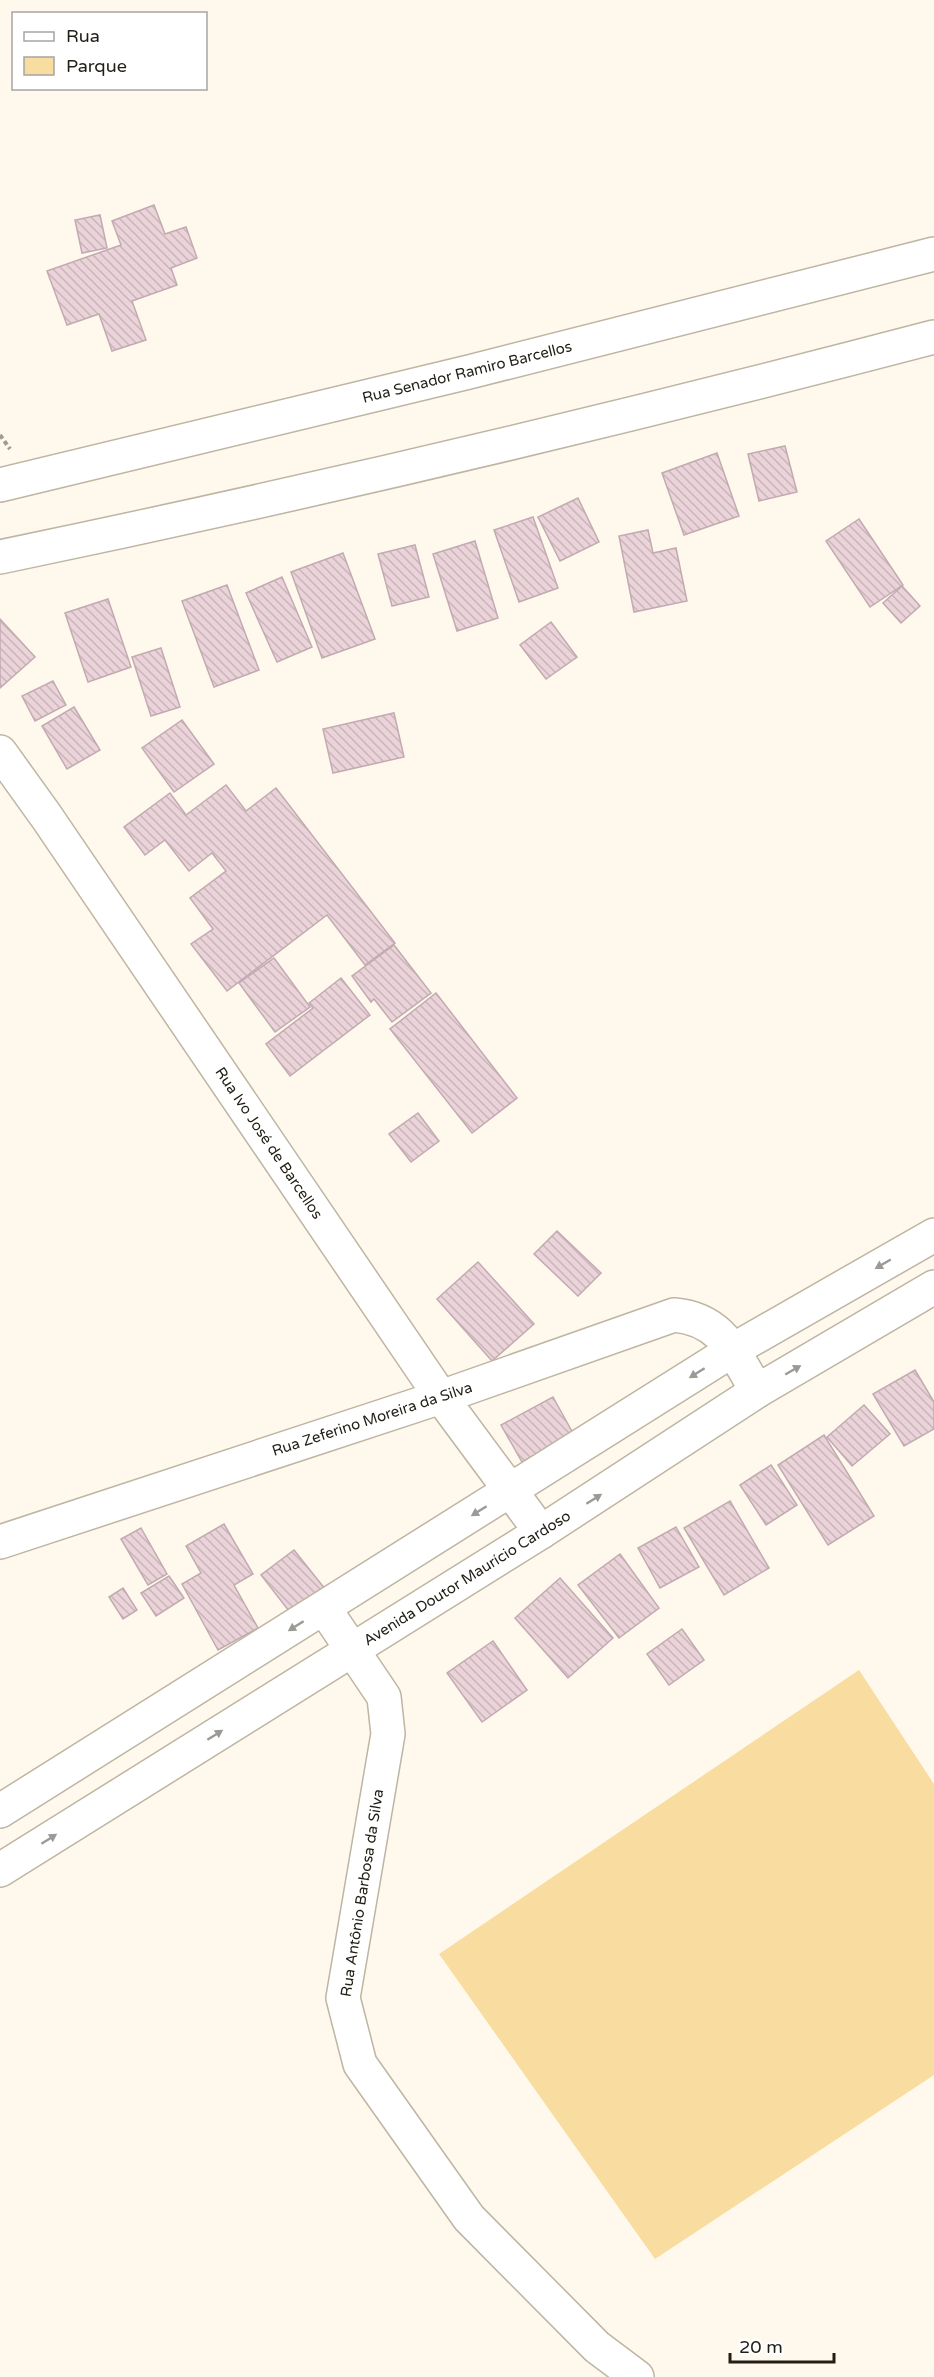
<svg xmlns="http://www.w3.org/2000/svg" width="934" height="2377" viewBox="0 0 934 2377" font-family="'Varela Round',sans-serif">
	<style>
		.green { fill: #f9dc9f }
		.building { fill: url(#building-back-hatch); stroke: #c2aab1; stroke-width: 1.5 }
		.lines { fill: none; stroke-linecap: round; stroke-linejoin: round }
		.minor-casing { stroke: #beb5a2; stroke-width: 36 }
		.tertiary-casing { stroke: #beb5a2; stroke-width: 36 }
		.secondary-casing { stroke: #beb5a2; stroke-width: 36 }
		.path { stroke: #a19c92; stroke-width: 4; stroke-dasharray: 4.5 3; stroke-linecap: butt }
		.minor { stroke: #fff; stroke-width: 33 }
		.tertiary { stroke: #fff; stroke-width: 33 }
		.secondary { stroke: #fff; stroke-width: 33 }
		.oneway { fill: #9b9a96 }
		.labels { text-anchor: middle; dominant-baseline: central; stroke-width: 4.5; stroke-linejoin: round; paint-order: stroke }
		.street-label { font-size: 15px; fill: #211e16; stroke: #fff }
	</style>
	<defs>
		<pattern id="building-back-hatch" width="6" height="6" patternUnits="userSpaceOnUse" patternTransform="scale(1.5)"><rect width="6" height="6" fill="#ebd3da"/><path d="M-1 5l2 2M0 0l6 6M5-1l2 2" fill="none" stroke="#c9b5ba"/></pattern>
	</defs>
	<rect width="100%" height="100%" fill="#fff9ed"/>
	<!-- green -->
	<path class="green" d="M 859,1670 L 934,1784 L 934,2075 L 655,2259 L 439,1954 Z"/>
	<!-- building -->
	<g class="building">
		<path d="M 154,205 L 165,234 L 186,227 L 197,258 L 171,268 L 177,285 L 132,301 L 146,340 L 112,351 L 99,314 L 67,325 L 47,271 L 121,245 L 112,221 Z"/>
		<path d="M 100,215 L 107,248 L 82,253 L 75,220 Z"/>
		<path d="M 785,446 L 797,492 L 759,501 L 748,454 Z"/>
		<path d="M 717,453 L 739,516 L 684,535 L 662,473 Z"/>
		<path d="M 578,498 L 599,542 L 560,561 L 538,517 Z"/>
		<path d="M 533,517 L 558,588 L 519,602 L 494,530 Z"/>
		<path d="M 859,519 L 903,585 L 870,607 L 826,541 Z"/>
		<path d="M 648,530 L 653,553 L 676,548 L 687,601 L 634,612 L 619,536 Z"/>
		<path d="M 475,541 L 498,618 L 457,631 L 433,554 Z"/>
		<path d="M 415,545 L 429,597 L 392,606 L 378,554 Z"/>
		<path d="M 343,553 L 375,639 L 322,658 L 291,572 Z"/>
		<path d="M 282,577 L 312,647 L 277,662 L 246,593 Z"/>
		<path d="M 227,585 L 259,670 L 214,687 L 182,601 Z"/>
		<path d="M 902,586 L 920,606 L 901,623 L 883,603 Z"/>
		<path d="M 108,599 L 131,667 L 88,682 L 65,613 Z"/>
		<path d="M 0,619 L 35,657 L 0,688 Z"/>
		<path d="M 551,622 L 577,657 L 546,679 L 520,645 Z"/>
		<path d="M 161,648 L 180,707 L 151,716 L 132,657 Z"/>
		<path d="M 53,681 L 66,705 L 35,721 L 22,696 Z"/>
		<path d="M 74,707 L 100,750 L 67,769 L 42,726 Z"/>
		<path d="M 394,713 L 404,757 L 333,773 L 323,729 Z"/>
		<path d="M 182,720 L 214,764 L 174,792 L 142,748 Z"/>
		<path d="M 226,785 L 246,811 L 276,788 L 395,943 L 365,965 L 327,915 L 227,991 L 191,944 L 213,929 L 190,898 L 226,871 L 212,853 L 189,871 L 165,840 L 145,855 L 124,827 L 170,793 L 186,815 Z"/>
		<path d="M 394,945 L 431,993 L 392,1022 L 374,999 L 371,1002 L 352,976 Z"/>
		<path d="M 274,958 L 310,1007 L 275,1032 L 239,983 Z"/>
		<path d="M 341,978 L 370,1015 L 290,1076 L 266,1044 L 313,1008 L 309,1003 Z"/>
		<path d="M 436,993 L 517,1098 L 472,1133 L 390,1029 Z"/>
		<path d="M 418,1113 L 439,1141 L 411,1162 L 389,1134 Z"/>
		<path d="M 557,1231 L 601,1273 L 578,1296 L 534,1254 Z"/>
		<path d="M 478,1262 L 534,1324 L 492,1361 L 437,1299 Z"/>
		<path d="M 915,1370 L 934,1402 L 934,1429 L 904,1446 L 873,1394 Z"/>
		<path d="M 553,1397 L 574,1435 L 522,1462 L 501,1425 Z"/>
		<path d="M 864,1405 L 890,1434 L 852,1466 L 827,1437 Z"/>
		<path d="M 824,1435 L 874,1516 L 828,1545 L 778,1465 Z"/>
		<path d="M 771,1465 L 797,1505 L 766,1525 L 740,1485 Z"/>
		<path d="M 730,1501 L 769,1568 L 724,1595 L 684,1528 Z"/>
		<path d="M 224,1524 L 253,1574 L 234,1585 L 258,1628 L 218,1650 L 182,1584 L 201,1573 L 186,1546 Z"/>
		<path d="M 676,1527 L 699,1567 L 660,1588 L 638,1548 Z"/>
		<path d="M 141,1528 L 167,1574 L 148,1585 L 121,1539 Z"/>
		<path d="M 294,1550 L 325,1589 L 292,1615 L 261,1575 Z"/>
		<path d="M 620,1554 L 659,1608 L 619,1638 L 578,1585 Z"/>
		<path d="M 169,1576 L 184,1598 L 156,1616 L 141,1593 Z"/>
		<path d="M 560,1578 L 613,1638 L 568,1678 L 515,1618 Z"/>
		<path d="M 123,1588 L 137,1610 L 123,1619 L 109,1597 Z"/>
		<path d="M 682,1629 L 704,1660 L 669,1685 L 647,1654 Z"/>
		<path d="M 493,1641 L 527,1690 L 482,1722 L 447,1673 Z"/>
	</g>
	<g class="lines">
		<defs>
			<g id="minor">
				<path d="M 0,557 C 313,492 625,418 934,337"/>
				<path d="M 0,1542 L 441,1397 L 674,1315 C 722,1319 734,1353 757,1391"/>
				<path d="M 324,1608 L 384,1697 L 388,1734 L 343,1998 L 360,2064 L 469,2218 L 597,2347 L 637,2377"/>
			</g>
			<g id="tertiary">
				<path d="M 0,752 L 46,816 L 441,1397 L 541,1532"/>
				<path d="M 0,1811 L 733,1350 L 934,1235"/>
				<path d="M 0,1870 L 541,1532 L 757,1391 L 934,1287"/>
			</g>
			<path id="secondary" d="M 0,485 L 469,372 L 934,254"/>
		</defs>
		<!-- minor casing -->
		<use href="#minor" class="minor-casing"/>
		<!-- tertiary casing -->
		<use href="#tertiary" class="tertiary-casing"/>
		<!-- secondary casing -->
		<use href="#secondary" class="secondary-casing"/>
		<!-- path -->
		<path class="path" d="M 0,435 L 10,449"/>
		<!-- minor -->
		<use href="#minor" class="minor"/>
		<!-- tertiary -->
		<use href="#tertiary" class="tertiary"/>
		<!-- secondary -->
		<use href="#secondary" class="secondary"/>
	</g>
	<!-- one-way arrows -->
	<defs><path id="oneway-solid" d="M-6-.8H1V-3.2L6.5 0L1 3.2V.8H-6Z" transform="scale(1.5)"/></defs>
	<g class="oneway">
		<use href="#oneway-solid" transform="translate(883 1264) rotate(150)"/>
		<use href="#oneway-solid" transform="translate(793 1370) rotate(-30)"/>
		<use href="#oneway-solid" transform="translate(697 1373) rotate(148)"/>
		<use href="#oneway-solid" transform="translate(594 1499) rotate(-32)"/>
		<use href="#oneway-solid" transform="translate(479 1511) rotate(148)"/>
		<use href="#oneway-solid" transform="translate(296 1626) rotate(148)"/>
		<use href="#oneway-solid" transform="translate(215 1735) rotate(-32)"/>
		<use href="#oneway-solid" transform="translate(49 1839) rotate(-32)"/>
	</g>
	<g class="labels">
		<!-- street labels -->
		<g class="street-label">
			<text transform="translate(467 372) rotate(-14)">Rua Senador Ramiro Barcellos</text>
			<text transform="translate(269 1143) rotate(56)">Rua Ivo José de Barcellos</text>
			<text transform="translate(372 1419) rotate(-18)">Rua Zeferino Moreira da Silva</text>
			<text transform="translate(467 1578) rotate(-32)">Avenida Doutor Maurício Cardoso</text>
			<text transform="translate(362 1893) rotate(-81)">Rua Antônio Barbosa da Silva</text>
		</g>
	</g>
	<!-- legend -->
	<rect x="12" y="12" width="195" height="78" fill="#ffffff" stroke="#a6a5a2" stroke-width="1.5"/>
	<rect x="24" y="32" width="30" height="9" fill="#ffffff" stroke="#a6a5a2" stroke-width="1.5"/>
	<text x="66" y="42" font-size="18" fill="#211e16">Rua</text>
	<rect x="24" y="57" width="30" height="18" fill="#f9dc9f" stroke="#a6a5a2" stroke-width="1.5"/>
	<text x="66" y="72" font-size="18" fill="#211e16">Parque</text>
	<!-- scale -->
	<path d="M730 2353v9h104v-9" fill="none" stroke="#211e16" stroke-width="3"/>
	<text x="739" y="2353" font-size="18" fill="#211e16" stroke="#ffffff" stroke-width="4.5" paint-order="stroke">20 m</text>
</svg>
